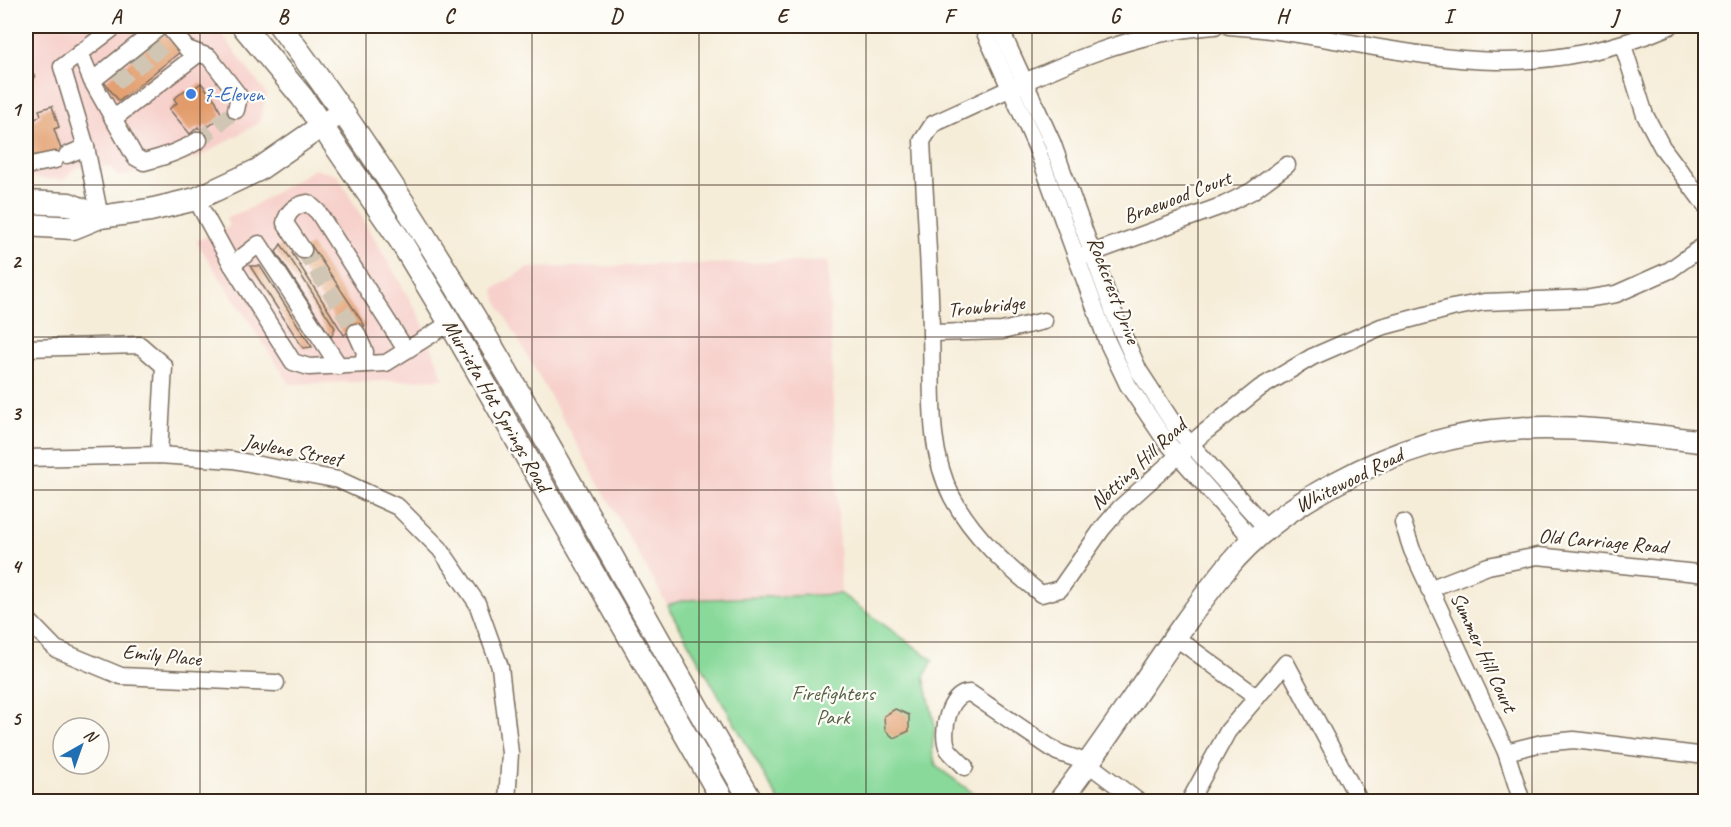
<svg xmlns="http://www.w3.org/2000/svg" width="1731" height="827" viewBox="0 0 1731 827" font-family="Caveat,sans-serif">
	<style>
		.built { fill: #f7d0cb }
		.green { fill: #88d99a; stroke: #62825c; stroke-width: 1.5 }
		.building { fill: #e29c6c }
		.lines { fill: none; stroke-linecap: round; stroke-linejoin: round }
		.minor-tunnel { stroke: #d1c6b4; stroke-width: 16; stroke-dasharray: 16 8; stroke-linecap: butt }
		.minor-casing { stroke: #7c6e5f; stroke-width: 19 }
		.major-casing { stroke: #7c6e5f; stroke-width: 25 }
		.minor { stroke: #fff; stroke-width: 16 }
		.major { stroke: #fff; stroke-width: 22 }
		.grid { fill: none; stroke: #3b2a1e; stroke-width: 1.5; stroke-opacity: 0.55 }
		.shop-dot { fill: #3f7fe0; stroke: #fdfcf7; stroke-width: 2 }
		.labels { text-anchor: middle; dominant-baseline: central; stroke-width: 4.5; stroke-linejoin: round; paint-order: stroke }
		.shop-label { font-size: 21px; fill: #366cbe; stroke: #fdfcf7; text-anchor: start }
		.street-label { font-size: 21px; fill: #3b2a1e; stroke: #fdfcf7 }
		.park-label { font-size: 21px; fill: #525f43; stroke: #fdfcf7 }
		.neatline { fill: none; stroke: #3b2a1e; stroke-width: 2 }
		.grid-label { font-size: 20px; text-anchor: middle; font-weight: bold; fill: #3b2a1e }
	</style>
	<rect width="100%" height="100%" fill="#fdfcf7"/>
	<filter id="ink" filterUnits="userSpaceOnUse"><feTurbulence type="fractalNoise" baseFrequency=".0167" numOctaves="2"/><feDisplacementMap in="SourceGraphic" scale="12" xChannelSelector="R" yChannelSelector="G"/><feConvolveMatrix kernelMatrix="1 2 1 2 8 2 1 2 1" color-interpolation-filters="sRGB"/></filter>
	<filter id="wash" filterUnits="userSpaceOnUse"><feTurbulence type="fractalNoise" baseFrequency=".008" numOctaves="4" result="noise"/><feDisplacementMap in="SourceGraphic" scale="24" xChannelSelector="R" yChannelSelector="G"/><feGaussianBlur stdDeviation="1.35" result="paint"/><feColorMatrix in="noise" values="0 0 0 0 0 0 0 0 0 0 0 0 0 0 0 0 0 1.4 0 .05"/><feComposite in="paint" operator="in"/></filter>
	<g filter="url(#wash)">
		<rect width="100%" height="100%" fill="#f6edd9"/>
		<!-- built -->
		<g class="built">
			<path d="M 26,26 L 216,26 L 267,95 L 259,123 L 199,157 L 149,171 L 118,177 L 111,167 L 74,168 L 64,180 L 26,178 Z"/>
			<path d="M 314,169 L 337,174 L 420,317 L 444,379 L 290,384 L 196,241 L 229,227 L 226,218 L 250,208 Z"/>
			<path d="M 828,261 L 841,594 L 685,600 L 667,605 L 496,300 L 494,289 L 527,268 Z"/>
		</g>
		<!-- green -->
		<path class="green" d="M 841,594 L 933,660 L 924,677 L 935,726 L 932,751 L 936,766 L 984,801 L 779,801 L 667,605 L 685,600 Z"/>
		<g id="blocks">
			<!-- building -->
			<g class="building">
				<path d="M 165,33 L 180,52 L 119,101 L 104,82 Z"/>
				<path d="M 26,64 L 35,77 L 26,84 Z"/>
				<path d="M 201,83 L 216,101 L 222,116 L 208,127 L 207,125 L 200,130 L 198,127 L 190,134 L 169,109 L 177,103 L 174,99 L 185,90 L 188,94 Z"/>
				<path d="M 52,106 L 59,127 L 54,129 L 62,152 L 34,162 L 26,162 L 26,126 L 41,115 L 39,110 Z"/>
				<path d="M 281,244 L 335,328 L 331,337 L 276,252 Z"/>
				<path d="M 311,245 L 365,326 L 349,336 L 347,333 L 344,335 L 292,253 L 298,249 L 300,252 Z"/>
				<path d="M 250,266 L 260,266 L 312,347 L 303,348 Z"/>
				<path d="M 895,709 L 909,715 L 909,731 L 894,738 L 885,730 L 884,716 Z"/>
			</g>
		</g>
	</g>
	<g filter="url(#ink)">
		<use href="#blocks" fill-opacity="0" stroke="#7c6e5f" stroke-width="1.5"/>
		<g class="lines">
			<!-- minor-tunnel -->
			<g class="minor-tunnel">
				<path d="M 151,45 L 166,63"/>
				<path d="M 136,57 L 151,75"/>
				<path d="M 117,71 L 133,90"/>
				<path d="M 199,140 L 236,110"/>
				<path d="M 303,250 L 356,332"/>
			</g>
			<defs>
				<g id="minor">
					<path d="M 168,26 L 187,49 L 209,57 L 239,96 L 236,110"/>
					<path d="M 982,26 L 1036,146 L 1107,341 L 1128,385 L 1165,440 L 1254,541"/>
					<path d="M 999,26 L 1052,142 L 1117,321 L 1139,371 L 1177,429 L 1267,529"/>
					<path d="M 1215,26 C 1111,33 1026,83 933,124 L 922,141 C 925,204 930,268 931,332 C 933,386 926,447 952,497 C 973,536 1007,567 1041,594 L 1060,589 L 1102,529 L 1120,508 L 1200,436 L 1260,388 L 1312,357 L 1381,327 L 1452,308 L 1484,302 L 1591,298 L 1616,294 L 1670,270 L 1706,244"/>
					<path d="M 1229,26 C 1318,32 1407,59 1497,61 C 1556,62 1617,49 1670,26"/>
					<path d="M 1623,45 L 1645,115 L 1662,147 L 1706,206"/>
					<path d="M 80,53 L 92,81 L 135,157 L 144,162 C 164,157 182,151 199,140"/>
					<path d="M 92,81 L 161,26"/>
					<path d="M 113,119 L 198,54"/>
					<path d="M 67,155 L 86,147"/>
					<path d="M 26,166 L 55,160"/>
					<path d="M 196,199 L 232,265 L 293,362 L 309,367 L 386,363 L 450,323"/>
					<path d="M 100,217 L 86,147 L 62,67 L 116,26"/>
					<path d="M 303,250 L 285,223 C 288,211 295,205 308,203 L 318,212 L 406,350"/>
					<path d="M 1084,256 L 1224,205 L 1252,191 L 1287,165"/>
					<path d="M 232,265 L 259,244 L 339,366"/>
					<path d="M 356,332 L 365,352 L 363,364"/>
					<path d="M 932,333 L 1002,331 L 1044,321"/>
					<path d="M 26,348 L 140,345 L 164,366 L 159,455"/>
					<path d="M 26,458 L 159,455 L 233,460 L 339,480 L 398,507 L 440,549 L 477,603 L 500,667 L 510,753 L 507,802"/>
					<path d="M 1403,523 L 1412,550 L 1506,752 L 1522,802"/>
					<path d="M 1429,589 L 1488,566 L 1538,556 L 1706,574"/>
					<path d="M 26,618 L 56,649 L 121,676 L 276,683"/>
					<path d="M 1175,637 L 1257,697"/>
					<path d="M 1506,752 L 1542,743 L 1574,740 L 1706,756"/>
					<path d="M 965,767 C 960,761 952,755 948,749 C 940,733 949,692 970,693 L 1057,752 L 1086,762 L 1139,802"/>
					<path d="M 1189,802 L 1228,731 L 1286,663 L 1360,802"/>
				</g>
				<g id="major">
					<path d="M 243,26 L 302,97 L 400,240 L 450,323 L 724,802"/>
					<path d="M 280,26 C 463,266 598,542 752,802"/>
					<path d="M 26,202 L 69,204 L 100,217"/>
					<path d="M 26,225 L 73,228 L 100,217 L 150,210 L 196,199 L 258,170 L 333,118"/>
					<path d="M 1059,802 C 1118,727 1166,643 1226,569 C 1255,533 1295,505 1336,483 C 1469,411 1562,424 1706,442"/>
				</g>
			</defs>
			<!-- minor casing -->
			<use href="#minor" class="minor-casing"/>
			<!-- major casing -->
			<use href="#major" class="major-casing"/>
			<!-- minor -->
			<use href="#minor" class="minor"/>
			<!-- major -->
			<use href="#major" class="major"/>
		</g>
	</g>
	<!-- grid -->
	<path class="grid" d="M 200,26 L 200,802M 366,26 L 366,802M 532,26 L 532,802M 699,26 L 699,802M 866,26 L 866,802M 1032,26 L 1032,802M 1198,26 L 1198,802M 1365,26 L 1365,802M 1532,26 L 1532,802M 26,185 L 1706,185M 26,337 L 1706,337M 26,490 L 1706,490M 26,642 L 1706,642"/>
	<!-- markers -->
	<circle class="shop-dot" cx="191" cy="94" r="6"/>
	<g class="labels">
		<!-- shop labels -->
		<g class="shop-label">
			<text x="203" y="94">7-Eleven</text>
		</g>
		<!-- street labels -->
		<g class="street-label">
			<text transform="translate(1177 197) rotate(-21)">Braewood Court</text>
			<text transform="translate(1114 290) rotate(69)">Rockcrest Drive</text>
			<text transform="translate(986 306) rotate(-6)">Trowbridge</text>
			<text transform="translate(497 405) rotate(60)">Murrieta Hot Springs Road</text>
			<text transform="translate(293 450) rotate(11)">Jaylene Street</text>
			<text transform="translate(1138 464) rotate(-43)">Notting Hill Road</text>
			<text transform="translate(1349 480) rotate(-27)">Whitewood Road</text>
			<text transform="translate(1603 541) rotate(5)">Old Carriage Road</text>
			<text transform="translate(1484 652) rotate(65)">Summer Hill Court</text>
			<text transform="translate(162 655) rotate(6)">Emily Place</text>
		</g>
		<!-- park labels -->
		<g class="park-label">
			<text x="833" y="693">Firefighters<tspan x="833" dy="24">Park</tspan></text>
		</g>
	</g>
	<!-- margin -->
	<rect width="1731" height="827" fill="none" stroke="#fdfcf7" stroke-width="66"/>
	<!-- north arrow -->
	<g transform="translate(81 746) rotate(40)"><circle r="28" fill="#fdfcf7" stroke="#afa8a0" stroke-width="1.5"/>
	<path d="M0-4.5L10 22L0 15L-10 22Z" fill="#1f6fb2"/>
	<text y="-9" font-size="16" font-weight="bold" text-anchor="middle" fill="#3b2a1e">N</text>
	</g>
	<rect x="33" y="33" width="1665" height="761" class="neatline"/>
	<g class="grid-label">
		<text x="116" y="23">A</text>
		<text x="283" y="23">B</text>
		<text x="449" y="23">C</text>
		<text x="616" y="23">D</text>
		<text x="782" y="23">E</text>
		<text x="949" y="23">F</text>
		<text x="1115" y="23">G</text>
		<text x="1282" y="23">H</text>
		<text x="1448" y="23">I</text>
		<text x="1615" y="23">J</text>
		<text x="16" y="116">1</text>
		<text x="16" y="268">2</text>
		<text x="16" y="420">3</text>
		<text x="16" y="573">4</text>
		<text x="16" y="725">5</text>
	</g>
</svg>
